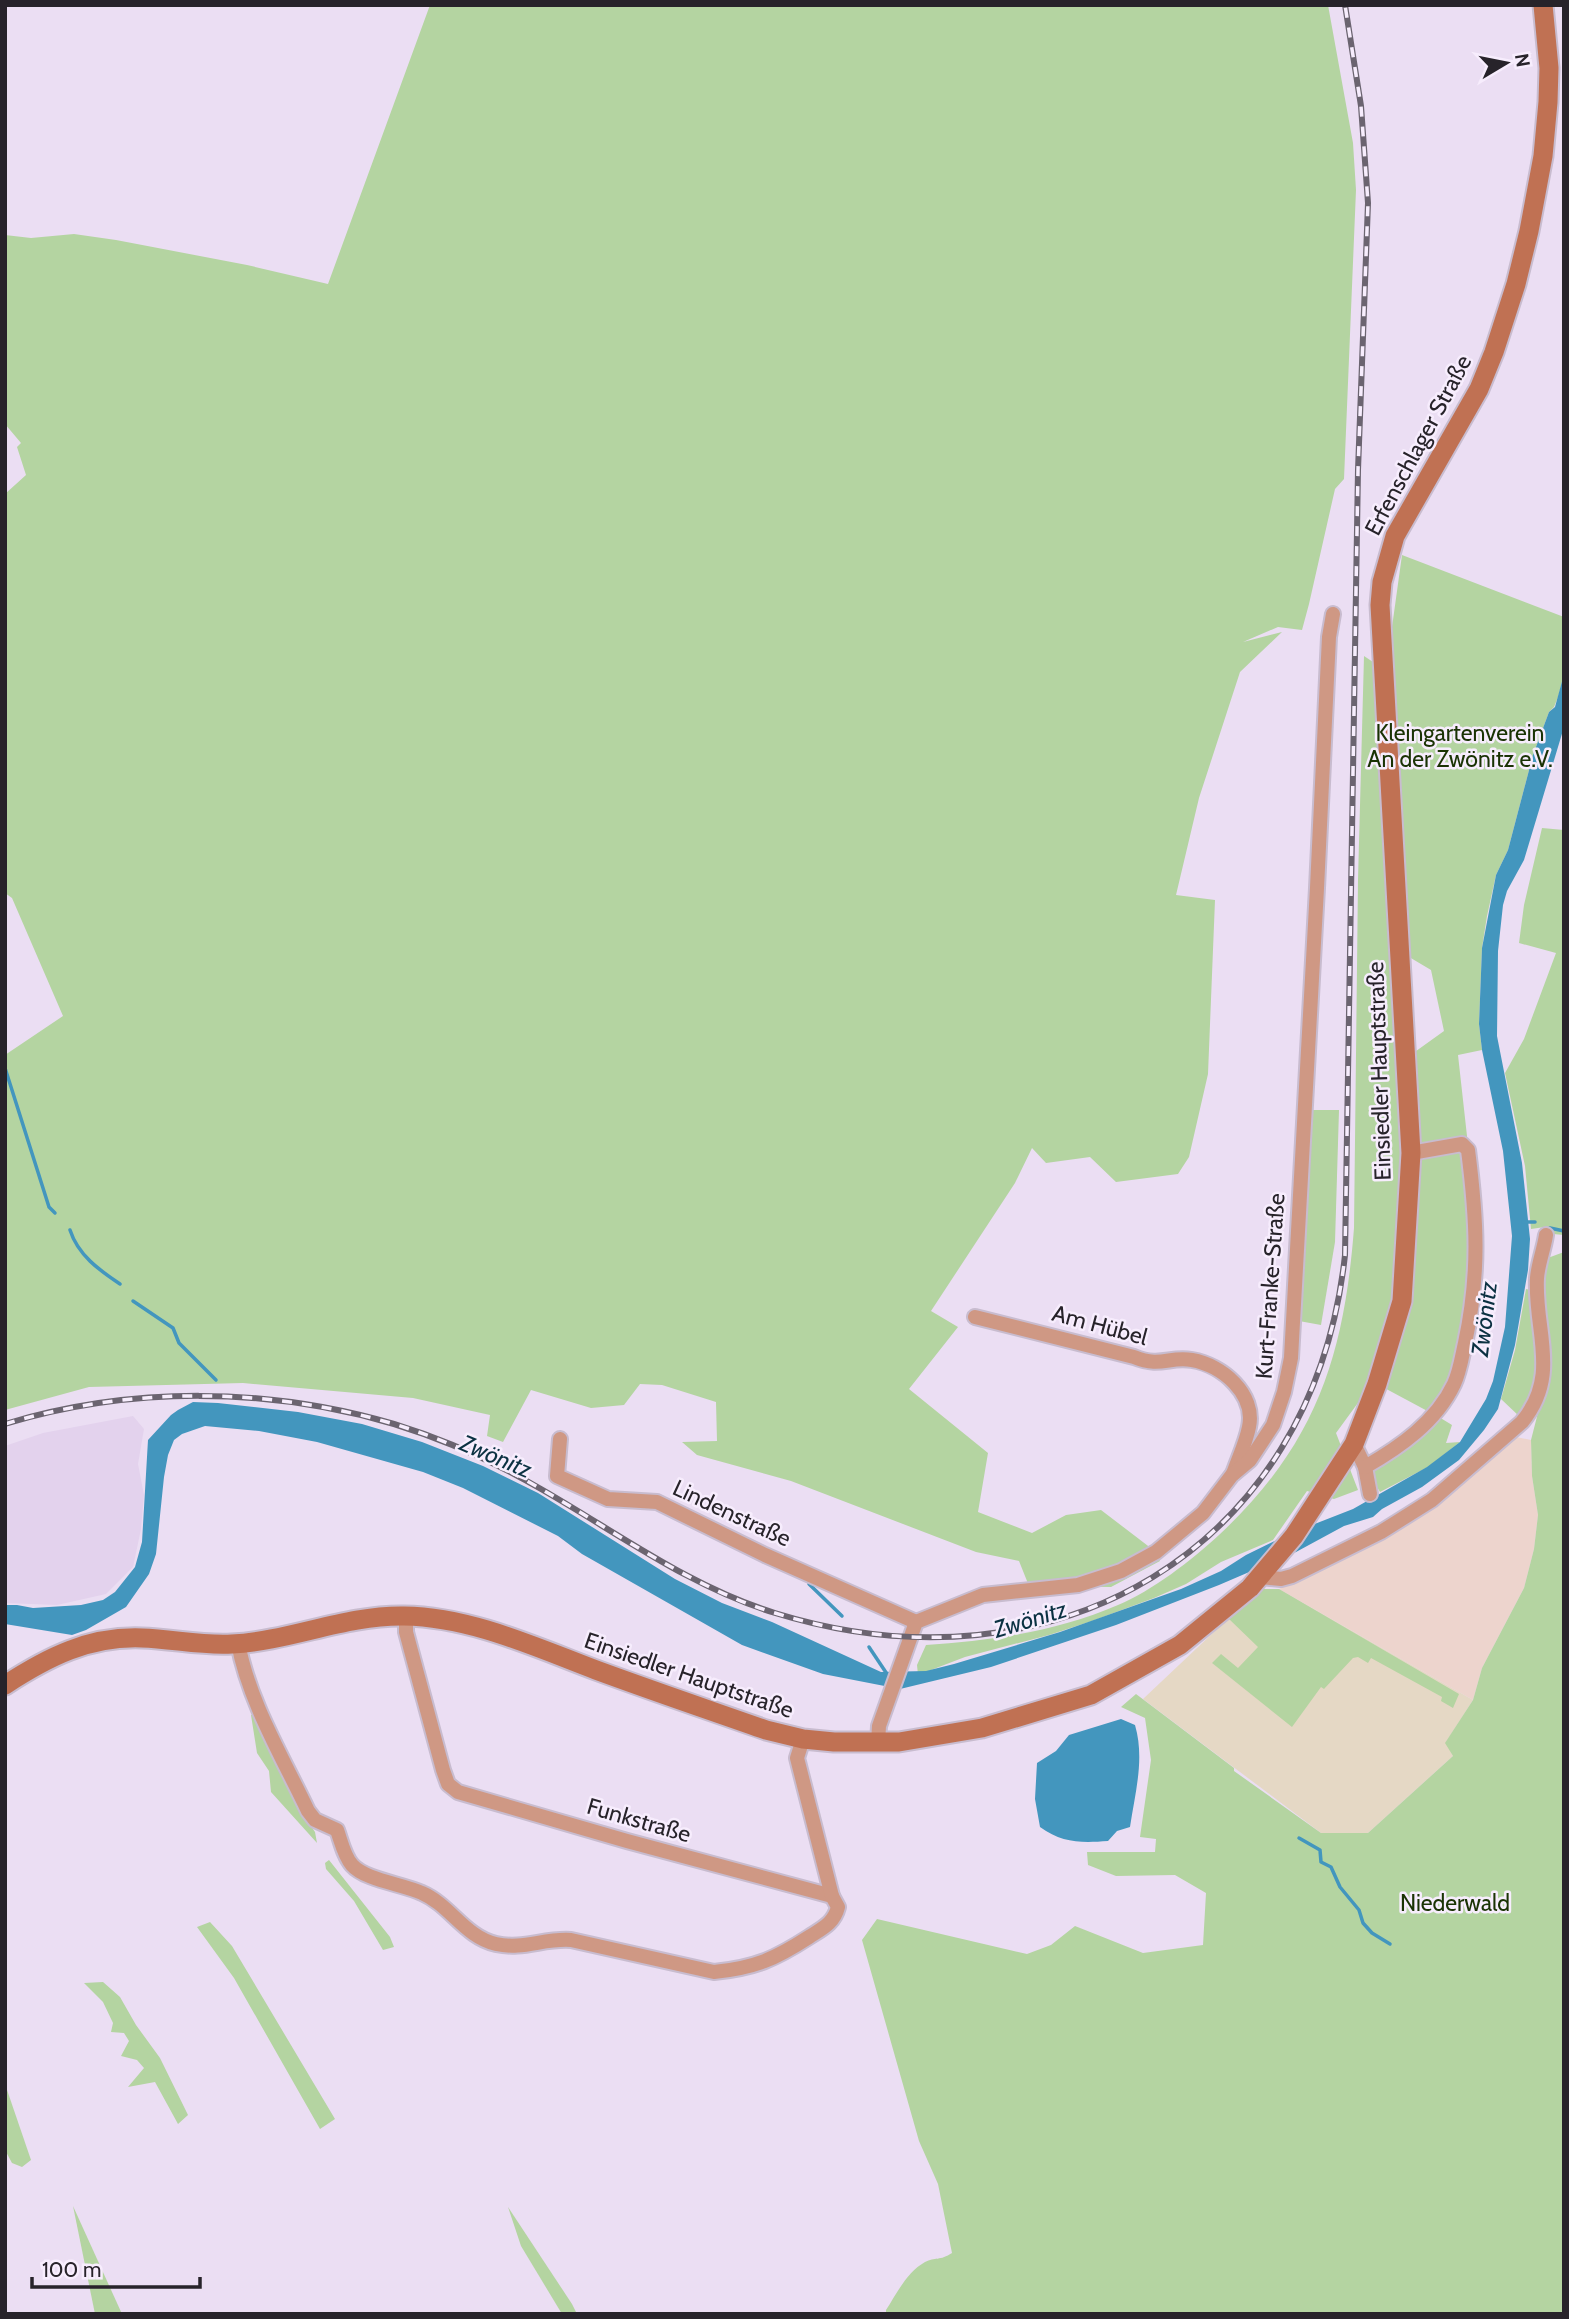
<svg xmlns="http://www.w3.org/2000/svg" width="1569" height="2319" viewBox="0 0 1569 2319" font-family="Cabin,sans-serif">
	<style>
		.commercial { fill: #edd4cd }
		.built { fill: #e3d2ed }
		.education { fill: #e5d8c5 }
		.green { fill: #b4d4a1 }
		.water { fill: #4396be }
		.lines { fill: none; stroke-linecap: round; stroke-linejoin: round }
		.stream { stroke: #4396be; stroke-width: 3.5 }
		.minor-casing { stroke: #c8bccf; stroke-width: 18 }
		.secondary-casing { stroke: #c8bccf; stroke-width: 23 }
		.minor { stroke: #cf9884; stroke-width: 14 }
		.secondary { stroke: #c07153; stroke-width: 19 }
		.rail-casing { stroke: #6b6470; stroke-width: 6 }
		.rail { stroke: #f7edfd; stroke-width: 3.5; stroke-dasharray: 10; stroke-linecap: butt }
		.labels { text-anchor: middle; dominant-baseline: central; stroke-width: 5; stroke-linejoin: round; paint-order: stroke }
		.street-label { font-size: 23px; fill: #27232a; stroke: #f7edfd }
		.park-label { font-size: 23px; fill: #1a3304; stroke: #f7edfd }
		.water-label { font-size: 24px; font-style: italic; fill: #0b3142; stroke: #f7edfd }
	</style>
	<rect width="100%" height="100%" fill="#ebdef3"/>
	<!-- commercial -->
	<path class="commercial" d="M 1516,1437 L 1531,1440 L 1532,1476 L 1538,1515 L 1534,1549 L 1524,1588 L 1482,1668 L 1473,1700 L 1279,1589 L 1389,1535 L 1440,1501 Z"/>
	<!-- built -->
	<path class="built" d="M 133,1416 L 144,1429 L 138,1464 L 144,1495 L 141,1529 L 133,1567 L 106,1594 L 57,1605 L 5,1603 L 5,1446 L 43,1433 Z"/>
	<!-- education -->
	<path class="education" d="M 1279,1589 L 1473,1700 L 1446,1742 L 1453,1756 L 1368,1833 L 1321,1833 L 1143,1699 L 1252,1596 Z"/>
	<!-- green -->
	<g class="green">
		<path d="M 430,5 L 1328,5 L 1353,143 L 1356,190 L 1344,479 L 1335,489 L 1309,604 L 1302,630 L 1278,627 L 1243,642 L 1282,632 L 1240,672 L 1199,798 L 1176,895 L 1215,900 L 1208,1074 L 1189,1157 L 1178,1174 L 1116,1182 L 1090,1157 L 1046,1163 L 1032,1148 L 1015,1183 L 931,1311 L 958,1327 L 909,1389 L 988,1453 L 978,1512 L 1032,1533 L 1066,1515 L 1101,1510 L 1156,1552 L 1160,1561 L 1111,1587 L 1029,1586 L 1019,1561 L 976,1552 L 791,1481 L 697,1455 L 682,1442 L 717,1441 L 716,1402 L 662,1385 L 640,1384 L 624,1405 L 591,1408 L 531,1390 L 503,1442 L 487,1436 L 490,1415 L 413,1398 L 243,1383 L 89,1387 L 5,1410 L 5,1055 L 63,1016 L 12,898 L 5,893 L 5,494 L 26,475 L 17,447 L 21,443 L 5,424 L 5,235 L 31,238 L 74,234 L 116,240 L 247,265 L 328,284 Z"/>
		<path d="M 1402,555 L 1564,617 L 1564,674 L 1558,697 L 1554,707 L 1549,712 L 1533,755 L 1508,850 L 1496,875 L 1487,916 L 1482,948 L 1479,1024 L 1482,1050 L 1458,1055 L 1474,1199 L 1459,1369 L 1434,1414 L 1452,1425 L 1446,1443 L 1460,1442 L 1428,1467 L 1380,1492 L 1365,1467 L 1433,1414 L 1377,1384 L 1402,1301 L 1405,1059 L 1444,1031 L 1431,970 L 1394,948 L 1402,1155 L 1396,1300 L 1363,1396 L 1336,1433 L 1358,1490 L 1334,1499 L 1307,1491 L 1273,1540 L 1221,1562 L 1186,1584 L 1154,1598 L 1092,1621 L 1049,1635 L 965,1657 L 918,1675 L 917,1665 L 926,1645 C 991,1641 1058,1631 1118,1605 C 1152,1591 1192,1560 1219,1535 C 1316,1444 1344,1357 1354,1228 L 1358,880 L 1364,656 L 1376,664 L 1388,656 Z"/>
		<path d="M 1542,828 L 1564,830 L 1564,1235 L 1553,1234 L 1545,1227 L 1531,1229 L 1525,1166 L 1505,1073 L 1524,1039 L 1556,953 L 1519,943 L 1524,905 Z"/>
		<path d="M 1309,1110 L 1339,1110 L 1335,1242 L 1321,1325 L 1299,1321 Z"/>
		<path d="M 1564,1252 L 1564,2314 L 886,2314 L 886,2310 C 897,2293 907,2272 925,2262 C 935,2257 940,2261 952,2253 L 938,2184 L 919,2141 L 862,1940 L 877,1919 L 1027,1954 L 1051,1945 L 1075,1926 L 1143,1953 L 1203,1945 L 1206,1893 L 1175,1875 L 1116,1876 L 1088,1865 L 1087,1852 L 1155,1852 L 1156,1839 L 1140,1837 L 1151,1760 L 1145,1718 L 1121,1707 L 1136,1694 L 1234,1768 L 1234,1771 L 1321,1833 L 1368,1833 L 1453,1756 L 1445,1743 L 1473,1700 L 1482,1668 L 1524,1588 L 1534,1549 L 1538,1515 L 1532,1476 L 1531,1440 L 1542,1397 L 1542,1279 L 1545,1259 Z"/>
		<path d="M 1526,1289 L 1535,1291 L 1539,1380 L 1520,1417 L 1501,1399 L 1515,1350 Z"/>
		<path d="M 1261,1589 L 1279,1589 L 1459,1694 L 1453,1708 L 1441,1701 L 1442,1697 L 1371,1658 L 1368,1663 L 1358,1657 L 1353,1658 L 1324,1689 L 1321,1687 L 1292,1727 L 1212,1663 L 1221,1654 L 1238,1668 L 1258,1647 L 1229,1619 Z"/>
		<path d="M 258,1714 L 304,1816 L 315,1832 L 317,1843 L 271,1792 L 269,1771 L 257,1753 L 251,1715 Z"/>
		<path d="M 329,1860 L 390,1937 L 394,1947 L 383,1950 L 354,1901 L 326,1869 L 325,1863 Z"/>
		<path d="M 210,1922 L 232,1946 L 335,2119 L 320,2129 L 234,1978 L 197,1927 Z"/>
		<path d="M 103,1982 L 120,1997 L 136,2025 L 160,2058 L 188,2115 L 178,2124 L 155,2082 L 128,2087 L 144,2068 L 137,2060 L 121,2056 L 129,2041 L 124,2033 L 111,2032 L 113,2023 L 103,2002 L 84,1983 Z"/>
		<path d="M 5,2084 L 31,2160 L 22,2167 L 12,2163 L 5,2150 Z"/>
		<path d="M 73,2206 L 122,2314 L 95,2314 Z"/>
		<path d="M 508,2207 L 572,2304 L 577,2314 L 562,2314 L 521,2246 Z"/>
	</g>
	<!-- water -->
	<g class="water">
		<path d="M 1564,674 L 1564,727 L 1561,737 L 1524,860 L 1507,891 L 1503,905 L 1498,951 L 1497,1036 L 1522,1163 L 1530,1239 L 1528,1270 L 1515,1345 L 1498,1409 L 1484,1430 L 1459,1460 L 1422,1487 L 1382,1509 L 1373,1517 L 1344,1526 L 1296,1552 L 1219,1585 L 1116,1625 L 991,1667 L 900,1689 L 823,1674 L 742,1645 L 582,1554 L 558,1536 L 463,1488 L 423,1472 L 317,1442 L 259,1431 L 205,1426 L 182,1434 L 174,1440 L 168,1455 L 164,1477 L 156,1554 L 149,1574 L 126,1607 L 86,1630 L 72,1635 L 5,1624 L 5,1605 L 17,1605 L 33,1608 L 81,1605 L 103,1600 L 115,1592 L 135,1567 L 142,1542 L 148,1440 L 171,1415 L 178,1410 L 193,1402 L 218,1403 L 298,1412 L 362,1424 L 422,1442 L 483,1466 L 538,1493 L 675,1579 L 722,1603 L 772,1622 L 881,1672 L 926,1671 L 954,1664 L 1060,1632 L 1181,1589 L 1221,1571 L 1246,1555 L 1289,1534 L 1353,1509 L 1427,1467 L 1460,1442 L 1486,1399 L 1493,1381 L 1505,1327 L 1512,1236 L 1503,1151 L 1482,1050 L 1479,1024 L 1482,948 L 1496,875 L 1508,850 L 1533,755 L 1549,712 L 1555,707 Z"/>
		<path d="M 1121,1719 L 1135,1725 C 1145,1759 1135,1793 1130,1827 L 1117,1831 L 1108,1841 C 1081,1843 1062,1843 1040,1827 L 1035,1799 L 1037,1763 L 1056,1751 L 1069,1735 Z"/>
	</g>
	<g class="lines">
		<!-- stream -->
		<g class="stream">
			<path d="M 5,1068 L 49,1207 L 55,1213"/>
			<path d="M 1523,1222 L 1535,1222"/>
			<path d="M 1550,1228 L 1564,1231"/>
			<path d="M 70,1230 C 78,1255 99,1270 120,1284"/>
			<path d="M 133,1301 L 173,1328 L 179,1343 L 216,1380"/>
			<path d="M 809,1584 L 842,1616"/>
			<path d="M 869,1647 L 887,1674"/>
			<path d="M 1299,1838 L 1320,1850 L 1321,1862 L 1331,1867 L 1340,1887 L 1359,1910 L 1363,1923 L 1372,1933 L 1390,1944"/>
		</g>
		<defs>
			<g id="minor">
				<path d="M 975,1317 L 1134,1357 C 1161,1368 1169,1356 1192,1360 C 1222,1365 1256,1394 1249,1427 C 1246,1443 1238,1459 1233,1474"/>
				<path d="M 560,1439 L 557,1476 L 608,1499 L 657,1502 L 765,1555 L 916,1622"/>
				<path d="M 1354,1444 L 1365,1467 L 1370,1494"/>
				<path d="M 1365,1467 C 1400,1447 1436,1422 1454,1384 C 1460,1371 1462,1356 1465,1343 C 1480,1273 1477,1220 1468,1150 L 1462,1144 L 1411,1153"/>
				<path d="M 1261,1577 L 1281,1579 L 1292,1576 L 1381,1532 L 1432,1500 L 1522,1422 C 1561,1374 1534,1331 1537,1278 C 1538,1264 1544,1249 1546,1235"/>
				<path d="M 406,1616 L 406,1632 L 443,1770 L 448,1784 L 458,1792 L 627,1841 L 832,1896"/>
				<path d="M 238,1643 C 249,1702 283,1758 308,1811 L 315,1820 L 337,1830 C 341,1841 344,1856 352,1865 C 365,1880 403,1884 422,1893 C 450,1905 465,1937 496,1944 C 523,1950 544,1938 571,1940 L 714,1972 C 755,1968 775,1959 809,1937 C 823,1928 834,1923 838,1907 L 832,1896 L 797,1758 L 803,1739"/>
				<path d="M 878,1743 L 879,1726 L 916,1622 L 983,1595 L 1078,1585 L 1121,1571 L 1156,1552 L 1203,1513 L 1232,1475 L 1250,1460 L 1273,1425 L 1284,1392 L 1291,1358 L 1317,888 L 1329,637 L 1333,614"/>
			</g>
			<path id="secondary" d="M 5,1685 C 48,1657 89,1636 142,1638 C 173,1639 202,1646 232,1644 C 290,1641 345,1615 404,1616 C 471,1617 535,1647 596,1670 C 653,1691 709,1710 766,1730 L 803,1739 L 834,1742 L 899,1742 L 982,1728 L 1091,1695 L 1180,1645 L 1250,1588 L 1294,1536 L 1354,1444 L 1377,1384 L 1402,1301 L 1411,1153 L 1380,605 L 1382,582 L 1395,536 L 1479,389 L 1494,352 L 1516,284 L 1529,231 L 1543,156 L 1548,102 L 1549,68 L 1543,5"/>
		</defs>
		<!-- minor casing -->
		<use href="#minor" class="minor-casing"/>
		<!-- secondary casing -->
		<use href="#secondary" class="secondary-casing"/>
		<!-- minor -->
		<use href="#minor" class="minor"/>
		<!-- secondary -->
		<use href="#secondary" class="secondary"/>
		<defs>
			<path id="rail" d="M 5,1424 C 131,1386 268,1387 394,1424 C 446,1440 495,1462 541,1489 C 618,1533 690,1587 775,1613 C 1054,1699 1313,1551 1345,1255 L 1358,470 L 1368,203 L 1361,106 L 1345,5"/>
		</defs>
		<!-- rail casing -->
		<use href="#rail" class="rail-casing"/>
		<!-- rail -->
		<use href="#rail" class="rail"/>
	</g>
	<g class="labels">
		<!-- street labels -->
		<g class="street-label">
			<text transform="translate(1418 445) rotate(-62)">Erfenschlager Straße</text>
			<text transform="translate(1379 1071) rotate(-92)">Einsiedler Hauptstraße</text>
			<text transform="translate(1270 1286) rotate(-86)">Kurt-Franke-Straße</text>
			<text transform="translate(1100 1325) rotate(15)">Am Hübel</text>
			<text transform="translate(732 1513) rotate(25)">Lindenstraße</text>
			<text transform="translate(689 1675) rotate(19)">Einsiedler Hauptstraße</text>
			<text transform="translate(639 1820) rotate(16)">Funkstraße</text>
		</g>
		<!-- park labels -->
		<g class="park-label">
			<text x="1460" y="733">Kleingartenverein<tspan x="1460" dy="26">An der Zwönitz e.V.</tspan></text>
			<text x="1455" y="1903">Niederwald</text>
		</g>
		<!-- water labels -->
		<g class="water-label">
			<text transform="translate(1484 1319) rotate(-83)">Zwönitz</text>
			<text transform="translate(496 1456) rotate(23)">Zwönitz</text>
			<text transform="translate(1030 1619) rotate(-17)">Zwönitz</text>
		</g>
	</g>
	<!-- border -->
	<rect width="1569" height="2319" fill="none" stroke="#27232a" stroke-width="14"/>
	<!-- north arrow -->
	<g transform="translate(1506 63) rotate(80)" stroke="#f7edfd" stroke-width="5" paint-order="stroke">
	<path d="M0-5L12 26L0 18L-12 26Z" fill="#27232a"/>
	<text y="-10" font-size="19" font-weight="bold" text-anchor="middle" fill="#27232a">N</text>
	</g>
	<!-- scale -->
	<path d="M32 2277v10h168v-10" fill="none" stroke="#27232a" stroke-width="3.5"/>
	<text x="42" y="2277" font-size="21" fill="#27232a" stroke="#f7edfd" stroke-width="5" paint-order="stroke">100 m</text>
</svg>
